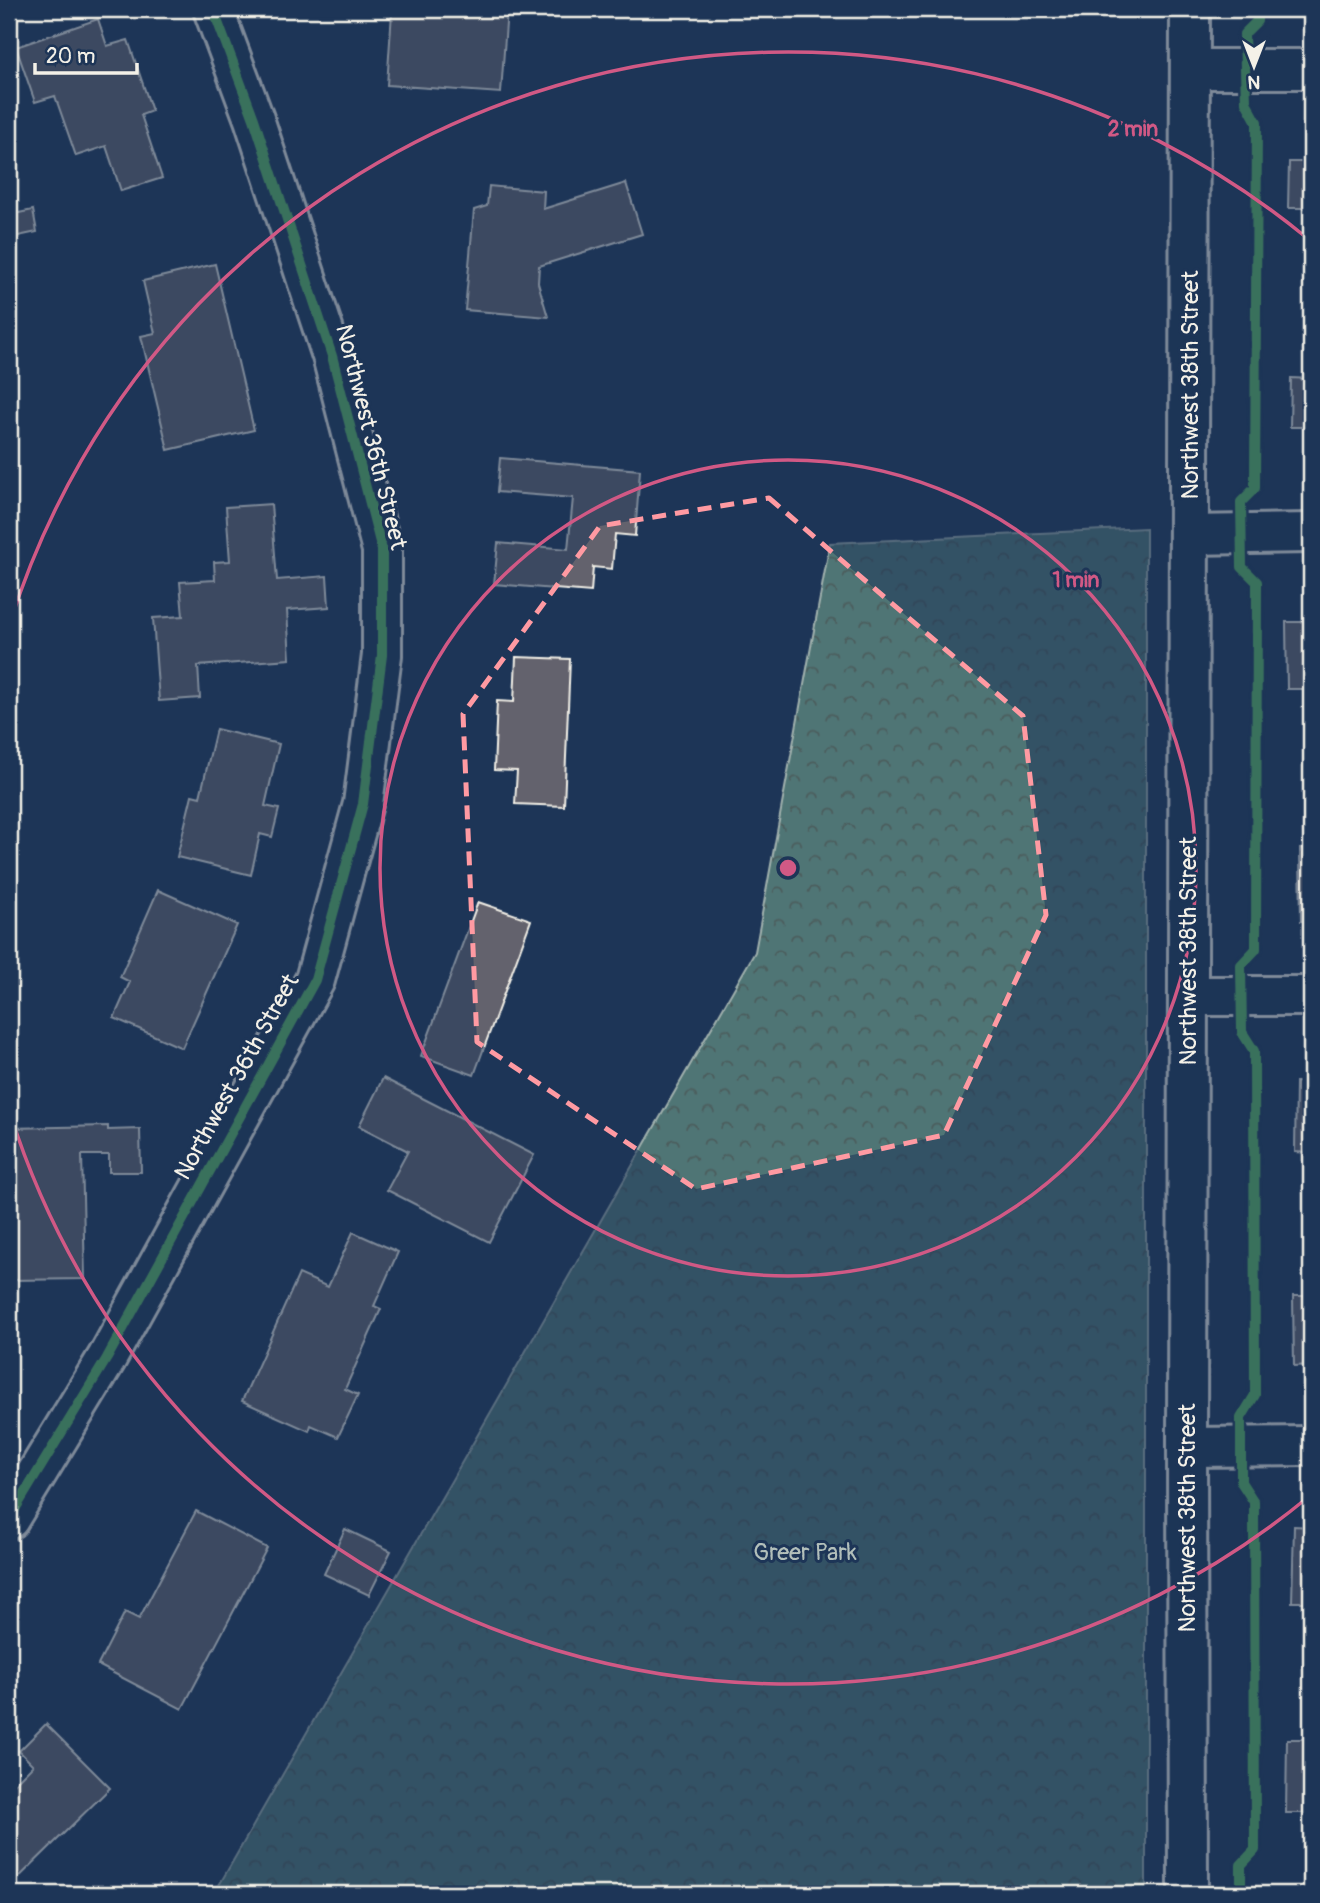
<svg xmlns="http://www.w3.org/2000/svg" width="1320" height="1903" viewBox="0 0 1320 1903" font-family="Pangolin,sans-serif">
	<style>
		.park { fill: url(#park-crowns); stroke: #a2b2ae; stroke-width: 2 }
		.building { fill: #63626d; stroke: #f4f1e8; stroke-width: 2 }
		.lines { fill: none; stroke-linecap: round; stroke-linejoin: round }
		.minor-casing { stroke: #f4f1e8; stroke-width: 44 }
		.secondary-casing { stroke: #f4f1e8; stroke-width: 44 }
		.minor { stroke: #1d3557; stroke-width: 38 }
		.secondary { stroke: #1d3557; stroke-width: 38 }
		.cycleway-casing { stroke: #1d3557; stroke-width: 15 }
		.cycleway { stroke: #5cba63; stroke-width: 10 }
		.marked { fill: none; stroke: #ff9aa2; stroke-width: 5; stroke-dasharray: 14 9; stroke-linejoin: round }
		.ring { fill: none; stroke: #d15985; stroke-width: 3.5 }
		.labels { text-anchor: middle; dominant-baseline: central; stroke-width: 6; stroke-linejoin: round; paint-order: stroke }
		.street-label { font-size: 24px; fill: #f4f1e8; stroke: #1d3557 }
		.park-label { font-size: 24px; fill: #b2bfba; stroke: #1d3557 }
		.centre { fill: #d15985; stroke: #1d3557; stroke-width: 3.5 }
		.ring-label { font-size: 21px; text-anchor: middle; font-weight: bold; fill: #d15985; stroke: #1d3557; stroke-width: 6; stroke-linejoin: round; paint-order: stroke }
	</style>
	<defs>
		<pattern id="park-crowns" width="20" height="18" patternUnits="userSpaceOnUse" patternTransform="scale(1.75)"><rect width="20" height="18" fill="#4f7475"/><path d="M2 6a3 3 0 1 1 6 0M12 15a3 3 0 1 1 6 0" fill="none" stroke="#4c5c5b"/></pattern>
	</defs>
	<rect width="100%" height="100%" fill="#1d3557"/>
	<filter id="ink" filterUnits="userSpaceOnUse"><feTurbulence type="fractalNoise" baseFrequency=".0143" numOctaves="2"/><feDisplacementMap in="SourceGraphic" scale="14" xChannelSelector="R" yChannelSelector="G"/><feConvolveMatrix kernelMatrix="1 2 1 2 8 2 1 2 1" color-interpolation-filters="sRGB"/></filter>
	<g filter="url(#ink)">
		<!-- park -->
		<path class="park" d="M 1146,528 L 1146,1894 L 214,1894 L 755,952 L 830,543 Z"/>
		<!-- building -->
		<g class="building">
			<path d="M 450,9 L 507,9 L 501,93 L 387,85 L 392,12 L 449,16 Z"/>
			<path d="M 98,19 L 107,46 L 128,40 L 152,111 L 141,115 L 162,178 L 121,191 L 106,146 L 76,156 L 55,96 L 35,102 L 16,47 Z"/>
			<path d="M 1289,162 L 1311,162 L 1311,208 L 1288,208 Z"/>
			<path d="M 626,183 L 642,234 L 539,266 L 538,283 L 548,317 L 465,310 L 474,210 L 487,206 L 489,186 L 544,191 L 543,209 Z"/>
			<path d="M 33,210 L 37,232 L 9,238 L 9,215 Z"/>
			<path d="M 215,264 L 254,430 L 168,450 L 141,336 L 155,333 L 143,281 Z"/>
			<path d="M 1291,378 L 1311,379 L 1311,427 L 1290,427 Z"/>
			<path d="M 500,458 L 640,470 L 635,536 L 615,534 L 612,569 L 593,567 L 591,592 L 494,584 L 498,543 L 568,549 L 573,498 L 497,492 Z"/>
			<path d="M 271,504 L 277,580 L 327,576 L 329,607 L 287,610 L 290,659 L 198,666 L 200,698 L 159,701 L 153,618 L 183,616 L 180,582 L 215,580 L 214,562 L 230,561 L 226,507 Z"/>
			<path d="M 1286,622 L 1311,622 L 1311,689 L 1287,689 Z"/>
			<path d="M 516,657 L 570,659 L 564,806 L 515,804 L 517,771 L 494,770 L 497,701 L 514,702 Z"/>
			<path d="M 216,729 L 279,744 L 265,806 L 279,809 L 272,837 L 260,834 L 251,875 L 177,857 L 192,795 L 200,797 Z"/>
			<path d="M 1311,848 L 1311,921 L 1301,921 L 1300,849 Z"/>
			<path d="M 158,890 L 237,925 L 182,1048 L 114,1018 L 130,982 L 120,977 Z"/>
			<path d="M 478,902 L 531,920 L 474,1075 L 421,1056 Z"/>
			<path d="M 383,1078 L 534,1155 L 489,1242 L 387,1190 L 408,1151 L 359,1126 Z"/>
			<path d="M 1296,1082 L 1311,1083 L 1311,1153 L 1295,1152 Z"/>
			<path d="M 108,1126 L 108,1130 L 140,1129 L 141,1172 L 109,1172 L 109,1155 L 82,1155 L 85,1279 L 10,1280 L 9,1128 Z"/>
			<path d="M 353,1232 L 398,1252 L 374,1306 L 381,1309 L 345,1389 L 358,1395 L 338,1437 L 311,1425 L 309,1431 L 242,1401 L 299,1274 L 328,1287 Z"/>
			<path d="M 1293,1296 L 1311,1296 L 1311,1365 L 1294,1366 Z"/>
			<path d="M 196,1511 L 267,1548 L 182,1709 L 98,1665 L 125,1612 L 139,1619 Z"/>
			<path d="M 1294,1526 L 1311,1527 L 1311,1602 L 1292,1602 Z"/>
			<path d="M 345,1529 L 391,1551 L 369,1595 L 324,1574 Z"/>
			<path d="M 46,1724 L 110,1788 L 9,1887 L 9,1789 L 33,1765 L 19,1751 Z"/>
			<path d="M 1287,1739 L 1311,1739 L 1311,1813 L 1286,1813 Z"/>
		</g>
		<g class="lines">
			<defs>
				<g id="minor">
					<path d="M 1190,69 L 1311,69"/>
					<path d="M 1190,535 L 1311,533"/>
					<path d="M 1188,996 L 1311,996"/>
					<path d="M 1187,1447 L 1311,1446"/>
					<path d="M 9,1519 L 107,1358 L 315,980 L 363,804 L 382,655 L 382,550 L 332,356 L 254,119 L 213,9"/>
				</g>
				<path id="secondary" d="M 1188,1894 L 1187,1447 L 1190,9"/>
			</defs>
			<!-- minor casing -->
			<use href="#minor" class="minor-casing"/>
			<!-- secondary casing -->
			<use href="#secondary" class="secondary-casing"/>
			<!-- minor -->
			<use href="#minor" class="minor"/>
			<!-- secondary -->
			<use href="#secondary" class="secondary"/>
			<defs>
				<g id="cycleway">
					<path d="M 9,1519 L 107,1358 L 315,980 L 363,804 L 382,655 L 382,550 L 332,356 L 254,119 L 213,9"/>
					<path d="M 1241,1894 L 1241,1865 L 1255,1850 L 1254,1502 L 1241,1482 L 1241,1418 L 1255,1395 L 1254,1051 L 1242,1032 L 1241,965 L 1256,949 L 1257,582 L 1242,567 L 1241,502 L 1255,488 L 1257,122 L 1246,102 L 1244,34 L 1257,21 L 1257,9"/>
				</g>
			</defs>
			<!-- cycleway casing -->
			<use href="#cycleway" class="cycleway-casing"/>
			<!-- cycleway -->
			<use href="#cycleway" class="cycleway"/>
		</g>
	</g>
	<!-- marked area -->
	<path d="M0 0H1320V1903H0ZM 769,498 L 1023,716 L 1046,915 L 944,1135 L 696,1189 L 477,1042 L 463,714 L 600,526 Z" fill="#1d3557" fill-opacity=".55" fill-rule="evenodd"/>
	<path class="marked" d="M 769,498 L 1023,716 L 1046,915 L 944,1135 L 696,1189 L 477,1042 L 463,714 L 600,526 Z"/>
	<!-- distance rings -->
	<g class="ring">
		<circle cx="788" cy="868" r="408"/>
		<path d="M1307 1498A816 816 0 0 1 10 1113M10 623A816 816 0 0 1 1307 238"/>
	</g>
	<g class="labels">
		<!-- street labels -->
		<g class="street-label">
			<text transform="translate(1190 385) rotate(-90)">Northwest 38th Street</text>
			<text transform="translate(371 437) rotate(76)">Northwest 36th Street</text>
			<text transform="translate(1188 951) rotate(-90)">Northwest 38th Street</text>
			<text transform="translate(237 1077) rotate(-61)">Northwest 36th Street</text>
			<text transform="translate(1187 1518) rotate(-90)">Northwest 38th Street</text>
		</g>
		<!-- park labels -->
		<g class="park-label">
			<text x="805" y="1552">Greer Park</text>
		</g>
	</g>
	<circle cx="788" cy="868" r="10" class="centre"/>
	<g class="ring-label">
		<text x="1133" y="136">2 min</text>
		<text x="1076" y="587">1 min</text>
	</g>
	<!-- margin -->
	<rect width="1320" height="1903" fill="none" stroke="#1d3557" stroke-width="35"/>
	<rect x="18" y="18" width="1285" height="1868" fill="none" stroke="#f4f1e8" stroke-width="2.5" filter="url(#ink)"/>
	<!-- north arrow -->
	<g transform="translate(1254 66) rotate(180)" stroke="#1d3557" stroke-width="5" paint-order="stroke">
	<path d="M0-5L12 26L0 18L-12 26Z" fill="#f4f1e8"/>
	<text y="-10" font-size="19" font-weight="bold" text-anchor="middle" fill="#f4f1e8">N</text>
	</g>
	<!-- scale -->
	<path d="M35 63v10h102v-10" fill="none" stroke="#f4f1e8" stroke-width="3.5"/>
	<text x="46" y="63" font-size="21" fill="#f4f1e8" stroke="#1d3557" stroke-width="5" paint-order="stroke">20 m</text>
</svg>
